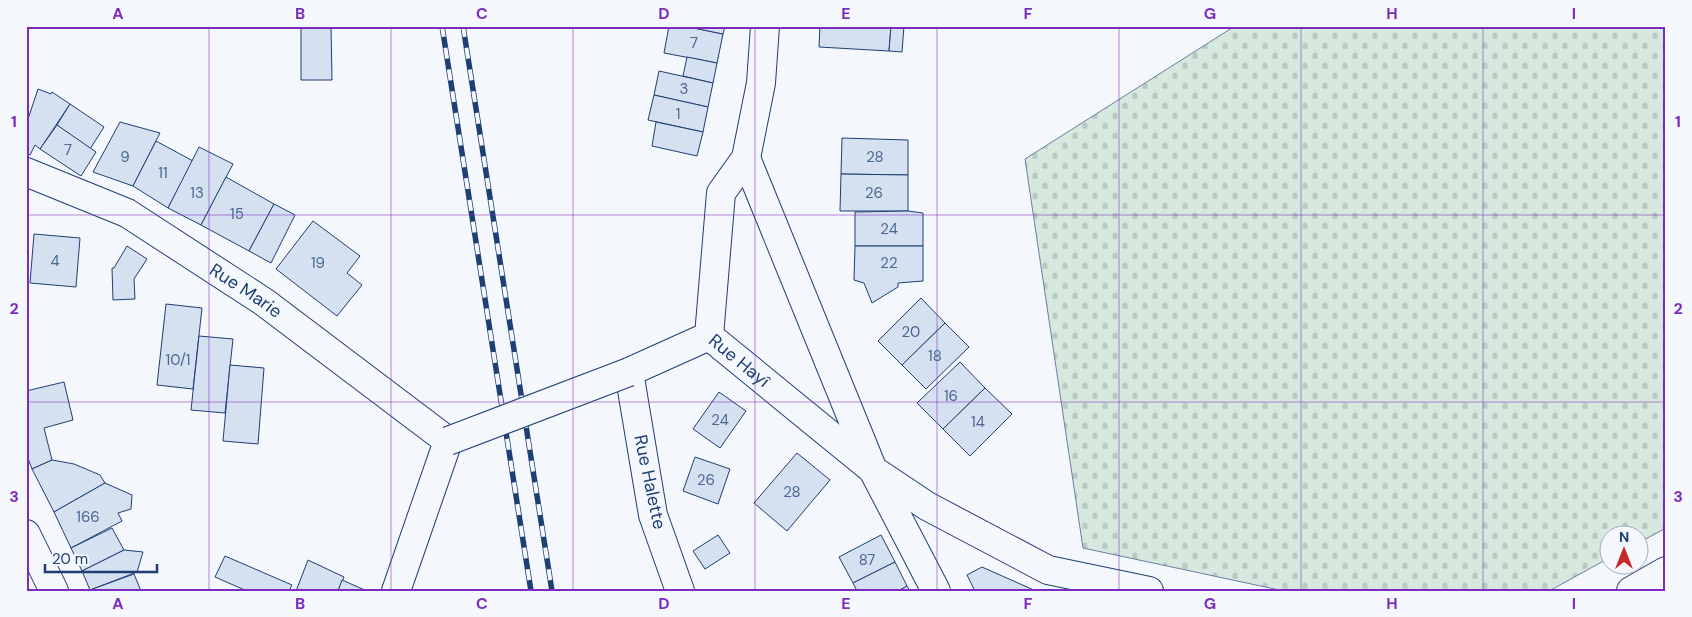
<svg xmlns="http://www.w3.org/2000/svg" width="1692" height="617" viewBox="0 0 1692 617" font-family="'DM Sans',sans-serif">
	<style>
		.cemetery { fill: url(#cemetery-stones); stroke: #687fa3 }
		.building { fill: #d5e0f0; stroke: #1d3f73 }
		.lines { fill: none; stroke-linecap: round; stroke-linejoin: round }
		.minor-casing { stroke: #1d3f73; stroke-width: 30 }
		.minor { stroke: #f4f7fb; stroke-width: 28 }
		.rail-casing { stroke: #1d3f73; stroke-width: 5.5 }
		.rail { stroke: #f4f7fb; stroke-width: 4; stroke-dasharray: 11; stroke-linecap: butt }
		.minor-bridge-casing { stroke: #1d3f73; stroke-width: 30; stroke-linecap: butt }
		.minor-bridge { stroke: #f4f7fb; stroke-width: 28 }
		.grid { fill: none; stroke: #7b2cbf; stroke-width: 1; stroke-opacity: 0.55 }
		.labels { text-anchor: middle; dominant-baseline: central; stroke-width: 4; stroke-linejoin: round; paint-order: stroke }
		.number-label { font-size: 15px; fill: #4b6792 }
		.street-label { font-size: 18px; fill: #1d3f73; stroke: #f4f7fb }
		.neatline { fill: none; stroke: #7b2cbf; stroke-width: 2 }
		.grid-label { font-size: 16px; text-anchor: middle; font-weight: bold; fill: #7b2cbf }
	</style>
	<defs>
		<pattern id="cemetery-stones" width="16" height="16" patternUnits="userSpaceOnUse" patternTransform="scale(1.25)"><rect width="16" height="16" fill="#d7e8df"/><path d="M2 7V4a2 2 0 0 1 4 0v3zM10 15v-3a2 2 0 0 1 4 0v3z" fill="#b8c8c3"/></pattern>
	</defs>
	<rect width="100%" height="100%" fill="#f4f7fb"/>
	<!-- cemetery -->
	<path class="cemetery" d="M 1235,26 L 1666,26 L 1666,528 L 1640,542 L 1640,534 L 1610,534 L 1609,558 L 1549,591 L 1284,591 L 1083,548 L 1025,159 Z"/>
	<!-- building -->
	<g class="building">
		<path d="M 301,26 L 331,26 L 332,80 L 301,80 Z"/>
		<path d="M 669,26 L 684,26 L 723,34 L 717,63 L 664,53 Z"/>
		<path d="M 684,26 L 725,26 L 723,34 Z"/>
		<path d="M 820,26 L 891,26 L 889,51 L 819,47 Z"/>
		<path d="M 891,26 L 904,26 L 902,52 L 889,51 Z"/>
		<path d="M 687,57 L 717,63 L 713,83 L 683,76 Z"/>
		<path d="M 659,71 L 713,83 L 708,107 L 654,95 Z"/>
		<path d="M 38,89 L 51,94 L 52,92 L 70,104 L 40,149 L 35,145 L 30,155 L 26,153 L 26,125 Z"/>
		<path d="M 654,95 L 708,107 L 703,132 L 648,120 Z"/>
		<path d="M 70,104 L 104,127 L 90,149 L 57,125 Z"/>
		<path d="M 120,122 L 160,133 L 133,186 L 93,172 Z"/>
		<path d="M 656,122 L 703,132 L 697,156 L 652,146 Z"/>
		<path d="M 57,125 L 96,152 L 81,176 L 40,149 Z"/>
		<path d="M 842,138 L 908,140 L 908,175 L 841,174 Z"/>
		<path d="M 156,141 L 193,161 L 168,208 L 133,186 Z"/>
		<path d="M 199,147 L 233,164 L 201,225 L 168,208 Z"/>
		<path d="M 841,174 L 908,175 L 908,211 L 840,211 Z"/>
		<path d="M 226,177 L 274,204 L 249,251 L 201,225 Z"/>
		<path d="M 274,204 L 295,215 L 271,263 L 249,251 Z"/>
		<path d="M 908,211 L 923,213 L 923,246 L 855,246 L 855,212 Z"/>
		<path d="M 313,221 L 360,256 L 347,273 L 362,285 L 337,316 L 276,269 Z"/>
		<path d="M 34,234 L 80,238 L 76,287 L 30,283 Z"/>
		<path d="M 127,246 L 147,259 L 134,279 L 135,299 L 113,300 L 112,268 L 114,268 Z"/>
		<path d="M 855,246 L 923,246 L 923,281 L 898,283 L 898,287 L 872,303 L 864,283 L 854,280 Z"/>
		<path d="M 921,298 L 945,323 L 902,365 L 878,341 Z"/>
		<path d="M 166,304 L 202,308 L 193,389 L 157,385 Z"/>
		<path d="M 945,323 L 969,347 L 926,389 L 902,365 Z"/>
		<path d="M 199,336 L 233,339 L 225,413 L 191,410 Z"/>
		<path d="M 960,362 L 985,388 L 943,429 L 917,403 Z"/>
		<path d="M 230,365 L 264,368 L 258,444 L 223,441 Z"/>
		<path d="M 64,382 L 73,420 L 44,428 L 52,460 L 32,469 L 26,453 L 26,391 Z"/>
		<path d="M 985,388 L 1012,414 L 970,456 L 943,429 Z"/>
		<path d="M 719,392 L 746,411 L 720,448 L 693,429 Z"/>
		<path d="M 797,453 L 830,480 L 787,531 L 754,503 Z"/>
		<path d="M 695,457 L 730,469 L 718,504 L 683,491 Z"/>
		<path d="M 52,460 L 74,464 L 100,475 L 105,483 L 54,512 L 32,469 Z"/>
		<path d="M 105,483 L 132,495 L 131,509 L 118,513 L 122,521 L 71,548 L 54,512 Z"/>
		<path d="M 112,528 L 124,550 L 82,571 L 71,548 Z"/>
		<path d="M 718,535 L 730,553 L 705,569 L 693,551 Z"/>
		<path d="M 881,535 L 895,562 L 853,583 L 839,557 Z"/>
		<path d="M 124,550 L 143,552 L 137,572 L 90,590 L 82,571 Z"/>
		<path d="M 225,556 L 292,585 L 289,591 L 247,591 L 215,577 Z"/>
		<path d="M 308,560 L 344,577 L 338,591 L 296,591 Z"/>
		<path d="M 895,562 L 907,586 L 898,591 L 857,591 L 853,583 Z"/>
		<path d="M 982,567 L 1036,591 L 975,591 L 967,575 Z"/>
		<path d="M 134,574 L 141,591 L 90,590 Z"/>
		<path d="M 342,580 L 367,591 L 338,591 Z"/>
		<path d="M 907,586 L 910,591 L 898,591 Z"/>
	</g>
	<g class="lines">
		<defs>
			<g id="minor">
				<path d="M 746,158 L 873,470 L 936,591"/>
				<path id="s1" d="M 26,172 L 127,213 L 264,302 L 448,441 L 396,591"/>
				<path id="s2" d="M 709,336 L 873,470 L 927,506 L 1048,570 L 1149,591"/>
				<path d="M 709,336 L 721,193 L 746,158 L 761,83 L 765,26"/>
				<path d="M 26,534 L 54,591"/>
				<path d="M 680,591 L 653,515 L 629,372 L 709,336"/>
				<path d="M 1631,591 L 1666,571"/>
			</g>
		</defs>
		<!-- minor casing -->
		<use href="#minor" class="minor-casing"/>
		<!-- minor -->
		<use href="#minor" class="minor"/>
		<defs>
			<g id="rail">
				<path d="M 442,26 L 531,591"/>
				<path d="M 463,26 L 552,591"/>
			</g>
		</defs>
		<!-- rail casing -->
		<use href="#rail" class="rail-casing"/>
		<!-- rail -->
		<use href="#rail" class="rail"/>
		<defs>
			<path id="minor-bridge" d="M 448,441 L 629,372"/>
		</defs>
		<!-- minor-bridge casing -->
		<use href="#minor-bridge" class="minor-bridge-casing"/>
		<!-- minor-bridge -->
		<use href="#minor-bridge" class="minor-bridge"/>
	</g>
	<!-- grid -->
	<path class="grid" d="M 209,26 L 209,591M 391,26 L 391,591M 573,26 L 573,591M 755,26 L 755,591M 937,26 L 937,591M 1119,26 L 1119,591M 1301,26 L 1301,591M 1483,26 L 1483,591M 26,215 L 1666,215M 26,402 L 1666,402"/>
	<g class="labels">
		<!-- number labels -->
		<g class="number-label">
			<text x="694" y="43">7</text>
			<text x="684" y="89">3</text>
			<text x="678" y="114">1</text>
			<text x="68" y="150">7</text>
			<text x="125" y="157">9</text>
			<text x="875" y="157">28</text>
			<text x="163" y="173">11</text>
			<text x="197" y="193">13</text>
			<text x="874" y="193">26</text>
			<text x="237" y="214">15</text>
			<text x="889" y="229">24</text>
			<text x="55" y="261">4</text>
			<text x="318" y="263">19</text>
			<text x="889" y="263">22</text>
			<text x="911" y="332">20</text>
			<text x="935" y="356">18</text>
			<text x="178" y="360">10/1</text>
			<text x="951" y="396">16</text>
			<text x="720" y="420">24</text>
			<text x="978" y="422">14</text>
			<text x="706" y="480">26</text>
			<text x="792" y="492">28</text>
			<text x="88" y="517">166</text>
			<text x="867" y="560">87</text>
		</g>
		<!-- street labels -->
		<g class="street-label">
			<text stroke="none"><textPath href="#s1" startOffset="251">Rue Marie</textPath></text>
			<text stroke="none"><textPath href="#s2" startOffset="39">Rue Hayî</textPath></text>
			<text transform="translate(650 482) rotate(78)">Rue Halette</text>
		</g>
	</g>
	<!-- border -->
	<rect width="1692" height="617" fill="none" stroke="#f4f7fb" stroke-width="55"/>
	<!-- north arrow -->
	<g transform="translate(1624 550)"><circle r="24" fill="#f4f7fb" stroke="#9eadc5"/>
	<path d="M0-4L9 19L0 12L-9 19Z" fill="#c62828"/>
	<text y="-8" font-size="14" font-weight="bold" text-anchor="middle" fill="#1d3f73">N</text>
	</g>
	<!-- scale -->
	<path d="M45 564v8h112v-8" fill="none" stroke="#1d3f73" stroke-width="2.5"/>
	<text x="52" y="564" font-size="15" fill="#1d3f73" stroke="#f4f7fb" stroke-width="4" paint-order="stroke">20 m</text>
	<rect x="28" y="28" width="1636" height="562" class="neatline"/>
	<g class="grid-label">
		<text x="118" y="19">A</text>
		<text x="300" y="19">B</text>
		<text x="482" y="19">C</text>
		<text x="664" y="19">D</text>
		<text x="846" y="19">E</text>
		<text x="1028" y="19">F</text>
		<text x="1210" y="19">G</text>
		<text x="1392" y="19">H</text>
		<text x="1574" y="19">I</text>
		<text x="14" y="127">1</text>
		<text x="1678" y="127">1</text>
		<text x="14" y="314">2</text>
		<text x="1678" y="314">2</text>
		<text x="14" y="502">3</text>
		<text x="1678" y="502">3</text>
		<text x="118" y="609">A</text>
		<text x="300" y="609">B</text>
		<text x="482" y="609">C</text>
		<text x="664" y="609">D</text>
		<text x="846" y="609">E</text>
		<text x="1028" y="609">F</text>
		<text x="1210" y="609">G</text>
		<text x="1392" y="609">H</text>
		<text x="1574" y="609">I</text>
	</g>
</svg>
